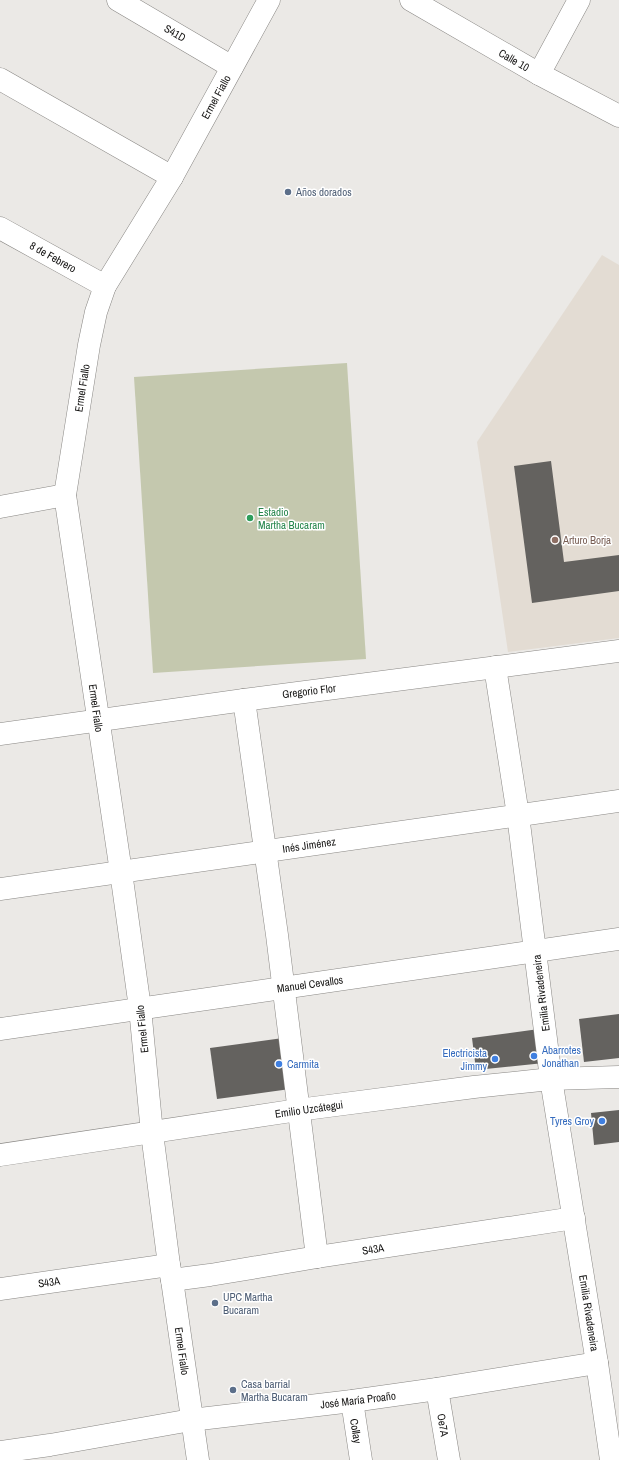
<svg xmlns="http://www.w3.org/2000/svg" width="619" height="1460" viewBox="0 0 619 1460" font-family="'Archivo Narrow',sans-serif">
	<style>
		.built { fill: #e3dcd3 }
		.green { fill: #c4c8ae }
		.building { fill: #64625f }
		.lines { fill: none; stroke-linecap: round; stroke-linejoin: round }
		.minor-casing { stroke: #898784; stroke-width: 23 }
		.tertiary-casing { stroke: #898784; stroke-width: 23 }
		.minor { stroke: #fff; stroke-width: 22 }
		.tertiary { stroke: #fff; stroke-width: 22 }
		.service-dot { fill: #5c6f8a; stroke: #fff; stroke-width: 1.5 }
		.leisure-dot { fill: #2e9e5b; stroke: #fff; stroke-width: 1.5 }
		.education-dot { fill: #8d6e63; stroke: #fff; stroke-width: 1.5 }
		.shop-dot { fill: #3f7fe0; stroke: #fff; stroke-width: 1.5 }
		.labels { text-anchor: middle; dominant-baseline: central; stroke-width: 3; stroke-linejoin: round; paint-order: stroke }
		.street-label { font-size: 11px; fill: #151413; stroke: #fff }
		.service-label { font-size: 11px; fill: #4e5e75; stroke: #fff; text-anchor: start }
		.leisure-label { font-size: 11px; fill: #27864d; stroke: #fff; text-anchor: start }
		.education-label { font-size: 11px; fill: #785e54; stroke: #fff; text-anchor: start }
		.shop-label { font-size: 11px; fill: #366cbe; stroke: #fff; text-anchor: start }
	</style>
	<rect width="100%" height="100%" fill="#ebe9e6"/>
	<!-- built -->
	<path class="built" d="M 602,255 L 619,265 L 619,638 L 508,652 L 477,442 Z"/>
	<!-- green -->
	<path class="green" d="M 347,363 L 366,659 L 153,673 L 134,377 Z"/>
	<!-- building -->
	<g class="building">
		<path d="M 551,461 L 564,562 L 619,555 L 619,591 L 532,603 L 514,466 Z"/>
		<path d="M 619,1014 L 619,1058 L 584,1062 L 579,1019 Z"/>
		<path d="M 539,1029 L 544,1063 L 476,1070 L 472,1038 Z"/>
		<path d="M 283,1038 L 290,1089 L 217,1099 L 210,1048 Z"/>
		<path d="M 619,1110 L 619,1142 L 594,1145 L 591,1113 Z"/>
	</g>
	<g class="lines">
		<defs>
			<g id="minor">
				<path d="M 118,0 L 232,67"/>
				<path d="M 411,0 L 539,74 L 619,116"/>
				<path d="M 539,74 L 579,0"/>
				<path d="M 0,79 L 172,177"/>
				<path d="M 0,228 L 105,286"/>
				<path d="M 0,507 L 65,495"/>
				<path d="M 495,667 L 518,815 L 551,1079 L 597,1363 L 611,1460"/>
				<path d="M 244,700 L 277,935 L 317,1257"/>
				<path d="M 0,734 L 244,700 L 619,651"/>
				<path d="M 0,889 L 619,801"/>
				<path d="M 0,1029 L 619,939"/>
				<path d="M 172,1280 L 210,1275 L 317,1257 L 574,1218"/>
				<path d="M 0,1289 L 169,1265"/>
				<path d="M 437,1389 L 449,1460"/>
				<path d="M 352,1401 L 361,1460"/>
				<path d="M 0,1452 L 50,1445 L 191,1420 L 352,1401 L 437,1389 L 597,1363"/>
				<path d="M 198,1460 L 172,1280 L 169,1265 L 152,1133 L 140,1008 L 121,872 L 65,495 L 89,345 L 96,312 L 105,286 L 172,177 L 269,0"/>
			</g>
			<path id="tertiary" d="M 0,1155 L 298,1110 L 474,1087 L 551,1079 L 619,1077"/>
		</defs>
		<!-- minor casing -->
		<use href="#minor" class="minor-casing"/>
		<!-- tertiary casing -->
		<use href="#tertiary" class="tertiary-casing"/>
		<!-- minor -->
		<use href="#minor" class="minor"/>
		<!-- tertiary -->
		<use href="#tertiary" class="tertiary"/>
	</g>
	<!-- markers -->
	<g class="service-dot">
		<circle cx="288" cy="192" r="4"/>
		<circle cx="215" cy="1303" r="4"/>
		<circle cx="233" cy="1390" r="4"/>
	</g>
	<circle class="leisure-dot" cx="250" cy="518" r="4"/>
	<circle class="education-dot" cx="555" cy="540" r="4"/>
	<g class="shop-dot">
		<circle cx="534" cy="1056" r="4"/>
		<circle cx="495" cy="1059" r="4"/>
		<circle cx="279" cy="1064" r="4"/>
		<circle cx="602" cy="1121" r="4"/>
	</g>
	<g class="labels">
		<!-- street labels -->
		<g class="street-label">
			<text transform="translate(175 33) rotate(30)">S41D</text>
			<text transform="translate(514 60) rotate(30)">Calle 10</text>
			<text transform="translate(216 97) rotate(-61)">Ermel Fiallo</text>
			<text transform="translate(53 257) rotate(29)">8 de Febrero</text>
			<text transform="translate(82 388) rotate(-81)">Ermel Fiallo</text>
			<text transform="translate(309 691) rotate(-7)">Gregorio Flor</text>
			<text transform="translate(96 708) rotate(82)">Ermel Fiallo</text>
			<text transform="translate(309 845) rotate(-8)">Inés Jiménez</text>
			<text transform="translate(310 984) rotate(-8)">Manuel Cevallos</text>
			<text transform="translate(541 993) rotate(-97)">Emilia Rivadeneira</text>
			<text transform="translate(142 1029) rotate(-96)">Ermel Fiallo</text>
			<text transform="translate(309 1109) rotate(-8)">Emilio Uzcátegui</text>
			<text transform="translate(373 1249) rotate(-9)">S43A</text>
			<text transform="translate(49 1282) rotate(-8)">S43A</text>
			<text transform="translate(589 1313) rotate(81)">Emilia Rivadeneira</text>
			<text transform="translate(182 1351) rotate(82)">Ermel Fiallo</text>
			<text transform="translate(358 1400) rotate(-7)">José María Proaño</text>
			<text transform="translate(443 1425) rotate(81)">Oe7A</text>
			<text transform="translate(356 1431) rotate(81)">Collay</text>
		</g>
		<!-- service labels -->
		<g class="service-label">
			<text x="296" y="192">Años dorados</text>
			<text x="223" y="1297">UPC Martha<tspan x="223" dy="13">Bucaram</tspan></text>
			<text x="241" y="1384">Casa barrial<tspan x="241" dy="13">Martha Bucaram</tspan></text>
		</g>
		<!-- leisure labels -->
		<g class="leisure-label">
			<text x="258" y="512">Estadio<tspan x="258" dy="13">Martha Bucaram</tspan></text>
		</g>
		<!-- education labels -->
		<g class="education-label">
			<text x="563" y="540">Arturo Borja</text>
		</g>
		<!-- shop labels -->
		<g class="shop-label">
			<text x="542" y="1050">Abarrotes<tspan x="542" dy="13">Jonathan</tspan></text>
			<text x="487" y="1053" text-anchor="end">Electricista<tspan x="487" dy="13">Jimmy</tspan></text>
			<text x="287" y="1064">Carmita</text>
			<text x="594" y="1121" text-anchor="end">Tyres Groy</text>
		</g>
	</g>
</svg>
